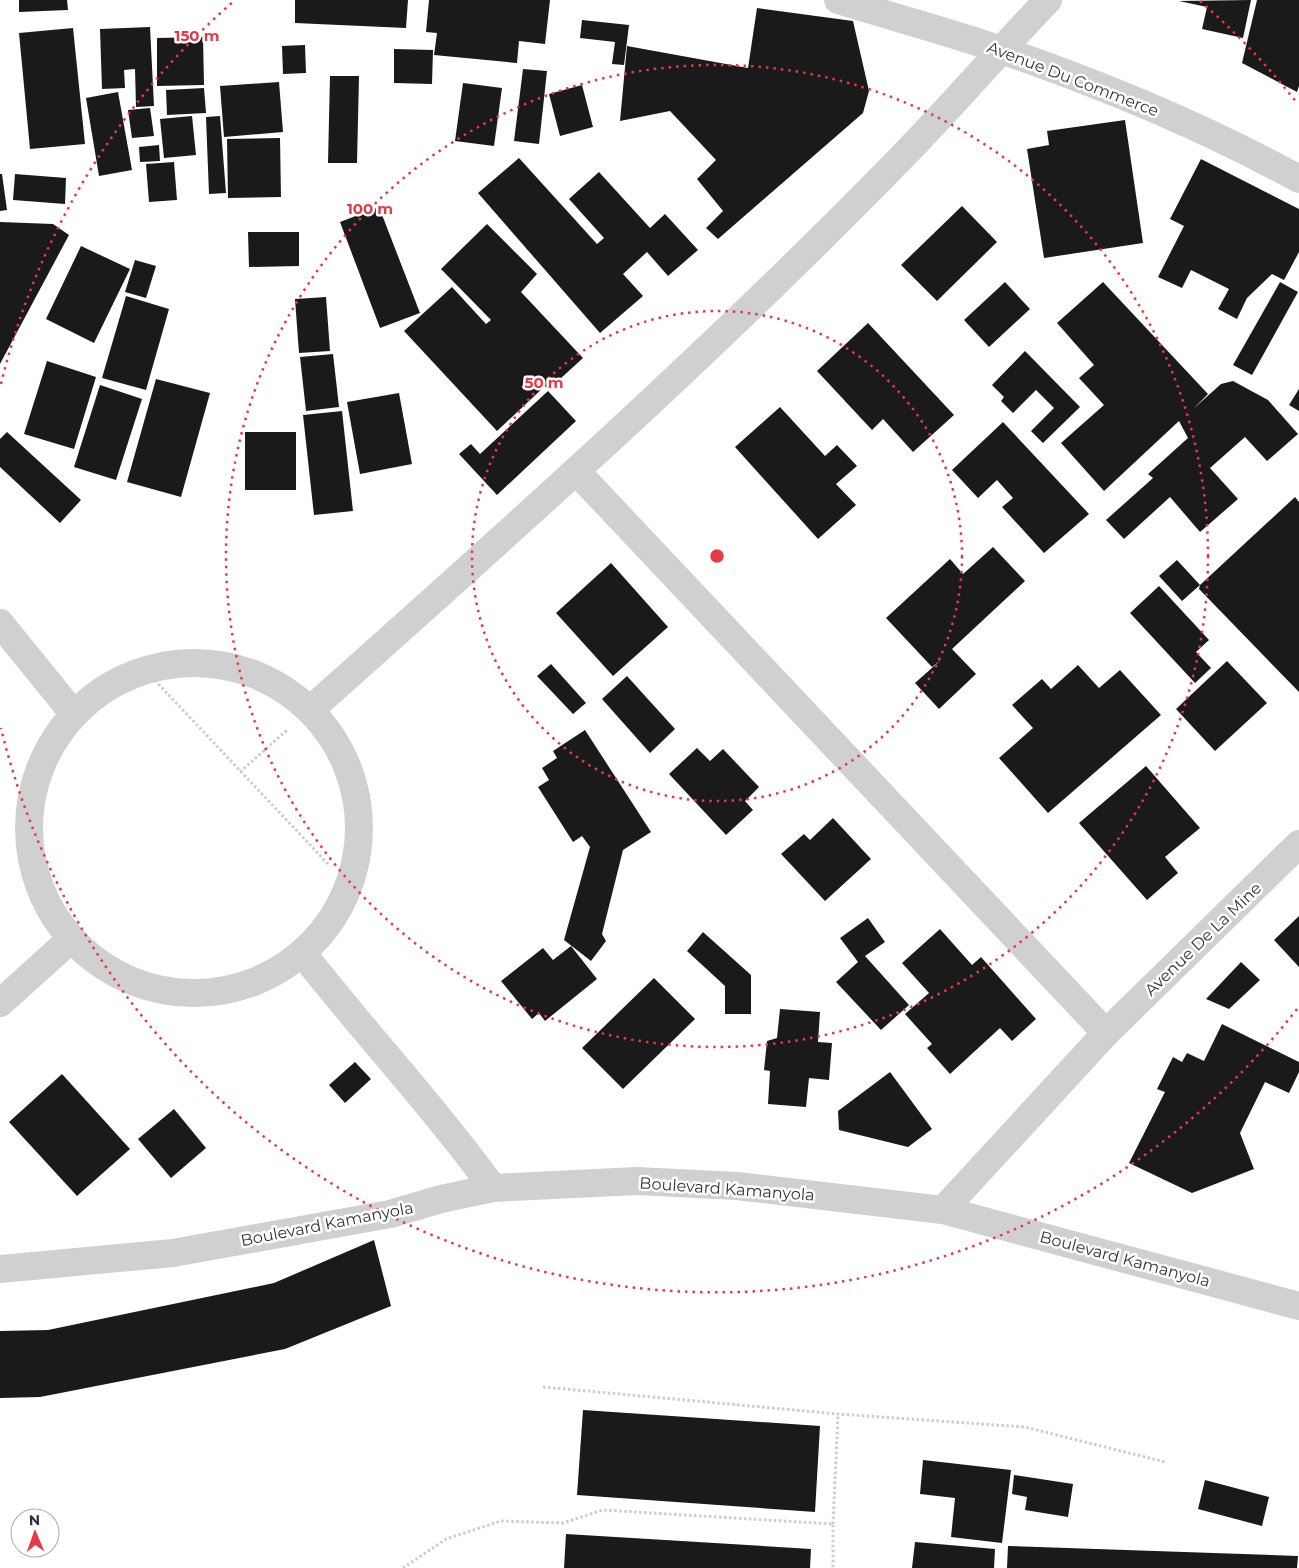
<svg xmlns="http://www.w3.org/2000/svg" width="1299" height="1568" viewBox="0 0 1299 1568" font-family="Montserrat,sans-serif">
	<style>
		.building { fill: #1a1a1a }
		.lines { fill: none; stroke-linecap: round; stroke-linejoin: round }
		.path { stroke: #cdcdcd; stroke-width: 3; stroke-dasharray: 2.5 2.5; stroke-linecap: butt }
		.minor { stroke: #d0d0d0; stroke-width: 28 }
		.ring { fill: none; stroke: #e63946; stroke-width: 2.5; stroke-dasharray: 2.5 5 }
		.labels { text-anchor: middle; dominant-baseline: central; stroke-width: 5; stroke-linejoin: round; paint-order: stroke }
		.street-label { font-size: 16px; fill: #333; stroke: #fff }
		.centre { fill: #e63946; stroke: #fff; stroke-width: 2.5 }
		.ring-label { font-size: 15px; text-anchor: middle; font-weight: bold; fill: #e63946; stroke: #fff; stroke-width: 5; stroke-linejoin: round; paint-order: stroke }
	</style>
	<rect width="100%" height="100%" fill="#fff"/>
	<!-- building -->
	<g class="building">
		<path d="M 19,0 L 67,0 L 68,10 L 19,12 Z"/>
		<path d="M 295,0 L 408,0 L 406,28 L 295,23 Z"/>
		<path d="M 429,0 L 550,0 L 545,44 L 519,41 L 517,63 L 434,55 L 437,33 L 426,32 Z"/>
		<path d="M 1251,0 L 1243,38 L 1202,29 L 1207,7 L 1179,1 Z"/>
		<path d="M 1257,0 L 1299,0 L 1299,86 L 1297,92 L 1242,63 Z"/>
		<path d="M 757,8 L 853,21 L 869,91 L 863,113 L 718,239 L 706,228 L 723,211 L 697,179 L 716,160 L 670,111 L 620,121 L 627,46 L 748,68 Z"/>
		<path d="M 582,20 L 629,25 L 624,65 L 612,64 L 615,42 L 580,38 Z"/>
		<path d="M 150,27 L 154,106 L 136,107 L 135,69 L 124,70 L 125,88 L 102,89 L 100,29 Z"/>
		<path d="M 73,28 L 85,144 L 30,149 L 19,33 Z"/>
		<path d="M 203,37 L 204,85 L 157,86 L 157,38 Z"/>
		<path d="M 305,45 L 306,73 L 283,74 L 282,46 Z"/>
		<path d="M 394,49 L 433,50 L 432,84 L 394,83 Z"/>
		<path d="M 523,69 L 547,71 L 539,144 L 514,141 Z"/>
		<path d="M 330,76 L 359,76 L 357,163 L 328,163 Z"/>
		<path d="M 279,82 L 283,132 L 224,137 L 220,86 Z"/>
		<path d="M 463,83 L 502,88 L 494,146 L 455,141 Z"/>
		<path d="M 582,85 L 593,127 L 560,136 L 549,94 Z"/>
		<path d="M 204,88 L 206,113 L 167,115 L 166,90 Z"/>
		<path d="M 118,92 L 132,170 L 99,176 L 86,98 Z"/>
		<path d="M 150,108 L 154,136 L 132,138 L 128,110 Z"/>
		<path d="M 192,116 L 196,155 L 164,158 L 160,119 Z"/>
		<path d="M 220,116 L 226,193 L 209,194 L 206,117 Z"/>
		<path d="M 1125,120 L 1143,243 L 1044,258 L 1027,149 L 1049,145 L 1047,131 Z"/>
		<path d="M 280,138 L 281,197 L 228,198 L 227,139 Z"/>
		<path d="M 159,145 L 160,161 L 140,162 L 139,147 Z"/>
		<path d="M 519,158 L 597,244 L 604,238 L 569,199 L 599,172 L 650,228 L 665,214 L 698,250 L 668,276 L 647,252 L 623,274 L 643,296 L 600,333 L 478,193 Z"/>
		<path d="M 1201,159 L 1299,209 L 1299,252 L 1284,280 L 1272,274 L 1247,298 L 1237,319 L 1218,309 L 1229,289 L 1191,270 L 1182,288 L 1158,277 L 1184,226 L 1170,219 Z"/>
		<path d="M 174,162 L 177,200 L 149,202 L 146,164 Z"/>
		<path d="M 0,174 L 2,174 L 7,210 L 0,211 Z"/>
		<path d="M 15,174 L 66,178 L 65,204 L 13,200 Z"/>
		<path d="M 962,206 L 997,242 L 937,301 L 901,265 Z"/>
		<path d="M 379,207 L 420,313 L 380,328 L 340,222 Z"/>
		<path d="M 0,222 L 53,224 L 69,235 L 0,364 Z"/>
		<path d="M 487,224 L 537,274 L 521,292 L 583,358 L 548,390 L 545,386 L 497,431 L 404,331 L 452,287 L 486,324 L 491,320 L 441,269 Z"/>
		<path d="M 248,232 L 299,232 L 299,266 L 249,267 Z"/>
		<path d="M 81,246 L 130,269 L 94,343 L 46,319 Z"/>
		<path d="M 135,260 L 156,266 L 146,298 L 125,292 Z"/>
		<path d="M 1005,282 L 1030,309 L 989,347 L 964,320 Z"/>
		<path d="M 1103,282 L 1208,394 L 1193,409 L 1221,384 L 1233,381 L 1268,400 L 1298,434 L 1267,461 L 1245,437 L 1210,468 L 1238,499 L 1200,532 L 1170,497 L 1124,539 L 1106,520 L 1153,478 L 1148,474 L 1188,438 L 1179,421 L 1104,491 L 1061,443 L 1104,405 L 1079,378 L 1094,365 L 1057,323 Z"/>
		<path d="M 1280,282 L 1298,292 L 1252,375 L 1233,365 Z"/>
		<path d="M 126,296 L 169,309 L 146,390 L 102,378 Z"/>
		<path d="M 326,297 L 330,351 L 299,353 L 295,299 Z"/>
		<path d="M 868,323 L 954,415 L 913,452 L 883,419 L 872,430 L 817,371 Z"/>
		<path d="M 1025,351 L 1080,407 L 1043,443 L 1031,431 L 1054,408 L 1036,390 L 1013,413 L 1001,401 L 1004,397 L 992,385 Z"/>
		<path d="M 333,354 L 339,407 L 306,411 L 300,357 Z"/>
		<path d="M 47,361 L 96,377 L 74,449 L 24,434 Z"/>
		<path d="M 156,379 L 210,393 L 181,497 L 127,482 Z"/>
		<path d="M 100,385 L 142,399 L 116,480 L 74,467 Z"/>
		<path d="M 1299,389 L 1299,411 L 1289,405 Z"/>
		<path d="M 548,391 L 576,421 L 497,495 L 459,454 L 471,444 L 480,454 Z"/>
		<path d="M 399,393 L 412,464 L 360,474 L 347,402 Z"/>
		<path d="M 780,407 L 825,456 L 837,445 L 857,466 L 836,484 L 856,505 L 818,539 L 735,447 Z"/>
		<path d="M 342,411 L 353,511 L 314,515 L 303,415 Z"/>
		<path d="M 1003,422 L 1089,514 L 1044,553 L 1002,507 L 1013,498 L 997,480 L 978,498 L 952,470 Z"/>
		<path d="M 7,432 L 81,500 L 60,523 L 0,467 L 0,439 Z"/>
		<rect x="245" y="432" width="51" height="58"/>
		<path d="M 1295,497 L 1299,502 L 1299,692 L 1199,589 L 1200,585 Z"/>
		<path d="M 993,547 L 1025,581 L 952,649 L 976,674 L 939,709 L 915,683 L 942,659 L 932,667 L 886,618 L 950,559 L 963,574 Z"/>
		<path d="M 1177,560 L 1200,585 L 1182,601 L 1159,576 Z"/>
		<path d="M 611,563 L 668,627 L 613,676 L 556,613 Z"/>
		<path d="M 1159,586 L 1209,640 L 1196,652 L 1211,668 L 1195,683 L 1130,613 Z"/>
		<path d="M 1227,661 L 1267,703 L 1215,751 L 1176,709 Z"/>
		<path d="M 551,664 L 586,703 L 573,714 L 537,676 Z"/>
		<path d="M 1078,665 L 1099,688 L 1120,670 L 1161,715 L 1048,813 L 999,758 L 1033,728 L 1012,705 L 1042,679 L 1051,689 Z"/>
		<path d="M 627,676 L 675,729 L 650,753 L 602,699 Z"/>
		<path d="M 585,730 L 651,832 L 623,850 L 602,934 L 606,941 L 591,961 L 564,940 L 590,847 L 582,836 L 573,842 L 538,787 L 549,780 L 542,768 L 557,758 L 553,751 Z"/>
		<path d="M 697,748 L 710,761 L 723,749 L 759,787 L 745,801 L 753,810 L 726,835 L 669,774 Z"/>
		<path d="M 1146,766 L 1200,828 L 1165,857 L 1178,873 L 1147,900 L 1079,823 Z"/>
		<path d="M 833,818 L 871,859 L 825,901 L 781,854 L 804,834 L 810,840 Z"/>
		<path d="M 1299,916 L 1299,967 L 1274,940 Z"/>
		<path d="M 868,918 L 885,942 L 865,956 L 909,1005 L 881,1030 L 836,982 L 858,962 L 840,938 Z"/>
		<path d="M 940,929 L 972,965 L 981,957 L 1036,1019 L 1012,1041 L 1000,1028 L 950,1074 L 927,1048 L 932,1044 L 905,1014 L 929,993 L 902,963 Z"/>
		<path d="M 703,932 L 751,975 L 751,1014 L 725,1014 L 725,986 L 687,951 Z"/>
		<path d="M 571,946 L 597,979 L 545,1021 L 539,1013 L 532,1019 L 501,981 L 543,948 L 553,960 Z"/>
		<path d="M 1241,962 L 1260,980 L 1229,1009 L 1206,999 Z"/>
		<path d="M 654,978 L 695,1019 L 623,1089 L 582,1048 Z"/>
		<path d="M 780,1009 L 820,1012 L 818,1042 L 832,1043 L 829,1080 L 809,1078 L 806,1107 L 768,1104 L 770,1071 L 764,1070 L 767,1041 L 777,1038 Z"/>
		<path d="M 1222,1024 L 1299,1062 L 1299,1072 L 1289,1093 L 1265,1082 L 1240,1133 L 1254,1169 L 1192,1193 L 1129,1163 L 1165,1092 L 1157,1089 L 1173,1057 L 1182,1062 L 1187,1053 L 1204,1061 Z"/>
		<path d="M 355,1062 L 371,1079 L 345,1103 L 329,1085 Z"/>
		<path d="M 890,1072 L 932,1129 L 908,1147 L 839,1130 L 838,1111 Z"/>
		<path d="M 62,1074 L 130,1149 L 77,1196 L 9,1122 Z"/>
		<path d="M 174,1109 L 206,1148 L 171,1178 L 138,1139 Z"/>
		<path d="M 374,1240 L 391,1306 L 285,1349 L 40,1397 L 0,1398 L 0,1331 L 48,1330 L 274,1283 Z"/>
		<path d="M 583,1410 L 820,1426 L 815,1512 L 577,1495 Z"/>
		<path d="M 923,1460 L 1011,1470 L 1002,1543 L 951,1537 L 955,1498 L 920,1494 Z"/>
		<path d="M 1014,1475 L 1073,1484 L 1068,1517 L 1025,1510 L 1027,1497 L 1012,1494 Z"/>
		<path d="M 1205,1480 L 1269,1497 L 1262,1526 L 1198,1509 Z"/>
		<path d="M 566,1534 L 811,1549 L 810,1568 L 564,1568 Z"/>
		<path d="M 915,1542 L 995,1549 L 994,1568 L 912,1568 Z"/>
		<path d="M 1008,1546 L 1298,1556 L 1297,1568 L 1007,1568 Z"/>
	</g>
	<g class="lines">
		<!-- path -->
		<g class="path">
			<path d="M 148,673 L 329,865"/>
			<path d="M 240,772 L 287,730"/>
			<path d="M 543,1387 L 838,1414 L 1025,1427 L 1165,1462"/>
			<path d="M 833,1524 L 838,1414"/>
			<path d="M 403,1568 L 446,1539 L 501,1521 L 563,1523 L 603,1510 L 833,1524 L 833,1568"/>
		</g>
		<!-- minor -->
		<g class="minor">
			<path d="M 838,0 C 892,17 947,31 1001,50 C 1103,85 1204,127 1299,179"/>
			<path d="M 576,471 L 1106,1033"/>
			<path d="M 0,623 L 73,713"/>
			<circle cx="194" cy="828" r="165"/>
			<path d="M 310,710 C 511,531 713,351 901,158 C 951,107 998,52 1048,0"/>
			<path d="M 303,954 C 365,1033 434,1107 493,1188"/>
			<path d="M 0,1003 L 70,940"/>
			<path d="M 943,1210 L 1106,1033 L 1299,844"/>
			<path d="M 0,1269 L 173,1253 L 390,1214 L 441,1199 L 493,1188 L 637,1181 L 737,1186 L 943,1210 L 1299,1306"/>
		</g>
	</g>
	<!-- distance rings -->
	<g class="ring">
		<circle cx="717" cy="556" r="245"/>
		<circle cx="717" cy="556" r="491"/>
		<path d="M1297 1009A736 736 0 0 1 1 728M1 384A736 736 0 0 1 234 1M1200 1A736 736 0 0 1 1297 103"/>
	</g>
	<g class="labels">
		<!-- street labels -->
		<g class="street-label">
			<text transform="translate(1073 79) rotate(21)">Avenue Du Commerce</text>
			<text transform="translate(1203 939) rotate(-44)">Avenue De La Mine</text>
			<text transform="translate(727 1189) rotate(4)">Boulevard Kamanyola</text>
			<text transform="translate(327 1224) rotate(-11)">Boulevard Kamanyola</text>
			<text transform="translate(1125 1259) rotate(15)">Boulevard Kamanyola</text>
		</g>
	</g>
	<circle cx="717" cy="556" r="8" class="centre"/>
	<g class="ring-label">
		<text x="197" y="41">150 m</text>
		<text x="370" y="214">100 m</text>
		<text x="544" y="388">50 m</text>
	</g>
	<!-- north arrow -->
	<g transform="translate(35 1533) rotate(358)"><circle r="24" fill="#ffffff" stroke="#adadad"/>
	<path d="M0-4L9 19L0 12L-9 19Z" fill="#e63946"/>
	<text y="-8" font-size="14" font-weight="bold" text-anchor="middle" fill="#333333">N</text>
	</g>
</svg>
